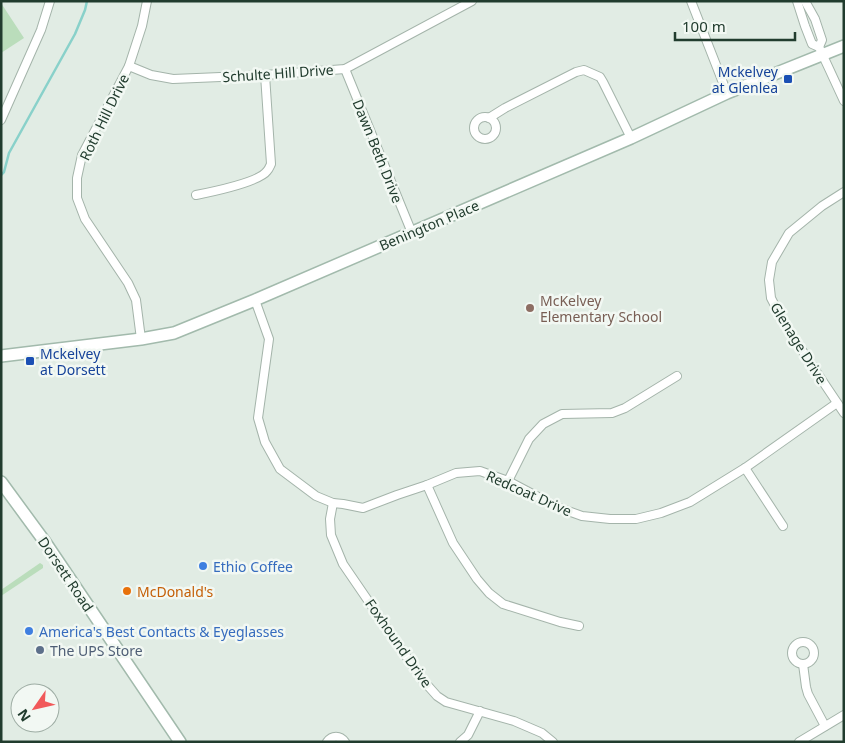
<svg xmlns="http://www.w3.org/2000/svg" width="845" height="743" viewBox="0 0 845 743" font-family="'Noto Sans',sans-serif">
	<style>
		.green { fill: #baddbb }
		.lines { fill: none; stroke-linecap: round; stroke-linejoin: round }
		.stream { stroke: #89d1ca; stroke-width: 2.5 }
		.street-casing { stroke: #a4b4aa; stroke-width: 10 }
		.secondary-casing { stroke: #a2baac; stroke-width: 14 }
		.street { stroke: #fff; stroke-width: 8 }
		.secondary { stroke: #fff; stroke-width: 11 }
		.transit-dot { fill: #1a4fb4; stroke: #f2f8f3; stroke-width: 2 }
		.education-dot { fill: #8d6e63; stroke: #f2f8f3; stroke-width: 2 }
		.shop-dot { fill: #3f7fe0; stroke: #f2f8f3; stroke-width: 2 }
		.food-dot { fill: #e8710a; stroke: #f2f8f3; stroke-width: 2 }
		.service-dot { fill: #5c6f8a; stroke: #f2f8f3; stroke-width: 2 }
		.labels { text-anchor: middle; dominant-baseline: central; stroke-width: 5; stroke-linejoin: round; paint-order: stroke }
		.transit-label { font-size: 14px; fill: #164399; stroke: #f2f8f3; text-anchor: end }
		.street-label { font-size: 14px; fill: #213c2e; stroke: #f2f8f3 }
		.education-label { font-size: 14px; fill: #785e54; stroke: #f2f8f3; text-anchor: start }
		.shop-label { font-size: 14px; fill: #366cbe; stroke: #f2f8f3; text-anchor: start }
		.food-label { font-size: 14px; fill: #c56008; stroke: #f2f8f3; text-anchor: start }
		.service-label { font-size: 14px; fill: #4e5e75; stroke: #f2f8f3; text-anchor: start }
	</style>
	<rect width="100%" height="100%" fill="#e1ece4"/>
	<!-- green -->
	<g class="green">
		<path d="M 1,3 L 24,38 L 1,53 Z"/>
		<path d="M 40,563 L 43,565 L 43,568 L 1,596 L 1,590 Z"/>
	</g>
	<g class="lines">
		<!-- stream -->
		<path class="stream" d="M 1,175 L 4,172 L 9,153 L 75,34 L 85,10 L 87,1"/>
		<defs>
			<g id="street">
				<path d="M 691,1 L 727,93"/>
				<path d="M 797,1 L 805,26 L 812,44 L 819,47 L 844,101"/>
				<path d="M 805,1 L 815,19 L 822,40 L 819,47"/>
				<path d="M 129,66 L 151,75 L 173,79 L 265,75 L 345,69 L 472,1"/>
				<path d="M 345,69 L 412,233"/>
				<circle cx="485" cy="128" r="11"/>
				<path d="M 489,118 L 505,108 L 576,72 L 584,70 L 600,77 L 603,82 L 631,138"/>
				<path d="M 1,120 L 41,30 L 50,1"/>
				<path d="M 844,192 L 822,206 L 789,233 L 772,262 L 769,280 L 771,298 L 785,325 L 844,413"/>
				<path d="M 196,195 C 211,192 259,182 267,171 C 269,169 270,166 271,164 L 265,75"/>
				<path d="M 255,300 L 269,339 L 258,418 L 265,442 L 280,469 L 316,496 L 333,503 L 343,504 L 363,508 L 397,495 L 427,485 L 456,473 L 480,471 L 508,481 L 557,507 L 582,516 L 610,519 L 636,519 L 661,513 L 690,502 L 745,468 L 837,403"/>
				<path d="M 141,339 L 136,300 L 128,283 L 85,219 L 77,198 L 77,178 L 82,155 L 129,66 L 142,26 L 147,1"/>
				<path d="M 745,468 L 783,526"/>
				<path d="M 508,481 L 529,439 L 543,424 L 562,414 L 612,413 L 625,408 L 677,376"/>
				<path d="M 427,485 L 453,543 L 477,579 L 489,593 L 503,604 L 560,622 L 579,626"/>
				<path d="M 333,503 L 330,519 L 331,535 L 343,564 L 421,678 L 437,696 L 446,702 L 514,721 L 542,733 L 553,742"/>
				<circle cx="803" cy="653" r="11"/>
				<path d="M 803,664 L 806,687 L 808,694 L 825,726"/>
				<path d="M 327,742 C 332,735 340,735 345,742"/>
				<path d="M 460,742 L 468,735 L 480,711"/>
				<path d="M 799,742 L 844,715"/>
			</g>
			<g id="secondary">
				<path d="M 1,356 L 141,339 L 174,333 L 255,300 L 631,138 L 727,93 L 844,46"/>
				<path d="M 1,482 L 45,542 L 180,742"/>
			</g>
		</defs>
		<!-- street casing -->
		<use href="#street" class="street-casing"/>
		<!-- secondary casing -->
		<use href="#secondary" class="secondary-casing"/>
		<!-- street -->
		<use href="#street" class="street"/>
		<!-- secondary -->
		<use href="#secondary" class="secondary"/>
	</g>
	<!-- markers -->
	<g class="transit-dot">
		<rect x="783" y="74" width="10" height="10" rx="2.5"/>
		<rect x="25" y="356" width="10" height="10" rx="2.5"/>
	</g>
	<circle class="education-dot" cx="530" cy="308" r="5"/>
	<g class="shop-dot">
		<circle cx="203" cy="566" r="5"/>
		<circle cx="29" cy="631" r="5"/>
	</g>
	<circle class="food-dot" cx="127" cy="591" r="5"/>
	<circle class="service-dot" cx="40" cy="650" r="5"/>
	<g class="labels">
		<!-- transit labels -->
		<g class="transit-label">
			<text x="778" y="71">Mckelvey<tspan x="778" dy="16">at Glenlea</tspan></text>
			<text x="40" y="353" text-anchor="start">Mckelvey<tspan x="40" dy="16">at Dorsett</tspan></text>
		</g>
		<!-- street labels -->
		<g class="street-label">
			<text transform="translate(278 73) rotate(-4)">Schulte Hill Drive</text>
			<text transform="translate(104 117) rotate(-64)">Roth Hill Drive</text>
			<text transform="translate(378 151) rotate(68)">Dawn Beth Drive</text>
			<text transform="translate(429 225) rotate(-23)">Benington Place</text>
			<text transform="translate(799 343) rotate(58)">Glenage Drive</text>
			<text transform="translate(529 493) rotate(24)">Redcoat Drive</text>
			<text transform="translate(66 574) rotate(56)">Dorsett Road</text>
			<text transform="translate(399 643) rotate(55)">Foxhound Drive</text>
		</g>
		<!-- education labels -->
		<g class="education-label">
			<text x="540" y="300">McKelvey<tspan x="540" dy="16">Elementary School</tspan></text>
		</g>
		<!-- shop labels -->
		<g class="shop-label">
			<text x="213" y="566">Ethio Coffee</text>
			<text x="39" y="631">America's Best Contacts &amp; Eyeglasses</text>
		</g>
		<!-- food labels -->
		<g class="food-label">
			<text x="137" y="591">McDonald's</text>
		</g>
		<!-- service labels -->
		<g class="service-label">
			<text x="50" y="650">The UPS Store</text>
		</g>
	</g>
	<!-- border -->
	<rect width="845" height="743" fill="none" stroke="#213c2e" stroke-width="5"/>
	<!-- north arrow -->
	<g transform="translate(35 708) rotate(236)"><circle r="24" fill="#f2f8f3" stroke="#9eada4"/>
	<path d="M0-4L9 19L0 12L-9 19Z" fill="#f1595a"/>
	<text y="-8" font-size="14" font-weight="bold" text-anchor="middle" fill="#213c2e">N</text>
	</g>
	<!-- scale -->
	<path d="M675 32v8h120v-8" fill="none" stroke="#213c2e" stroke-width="2.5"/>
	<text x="682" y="32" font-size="15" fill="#213c2e" stroke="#f2f8f3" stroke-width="4" paint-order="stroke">100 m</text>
</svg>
